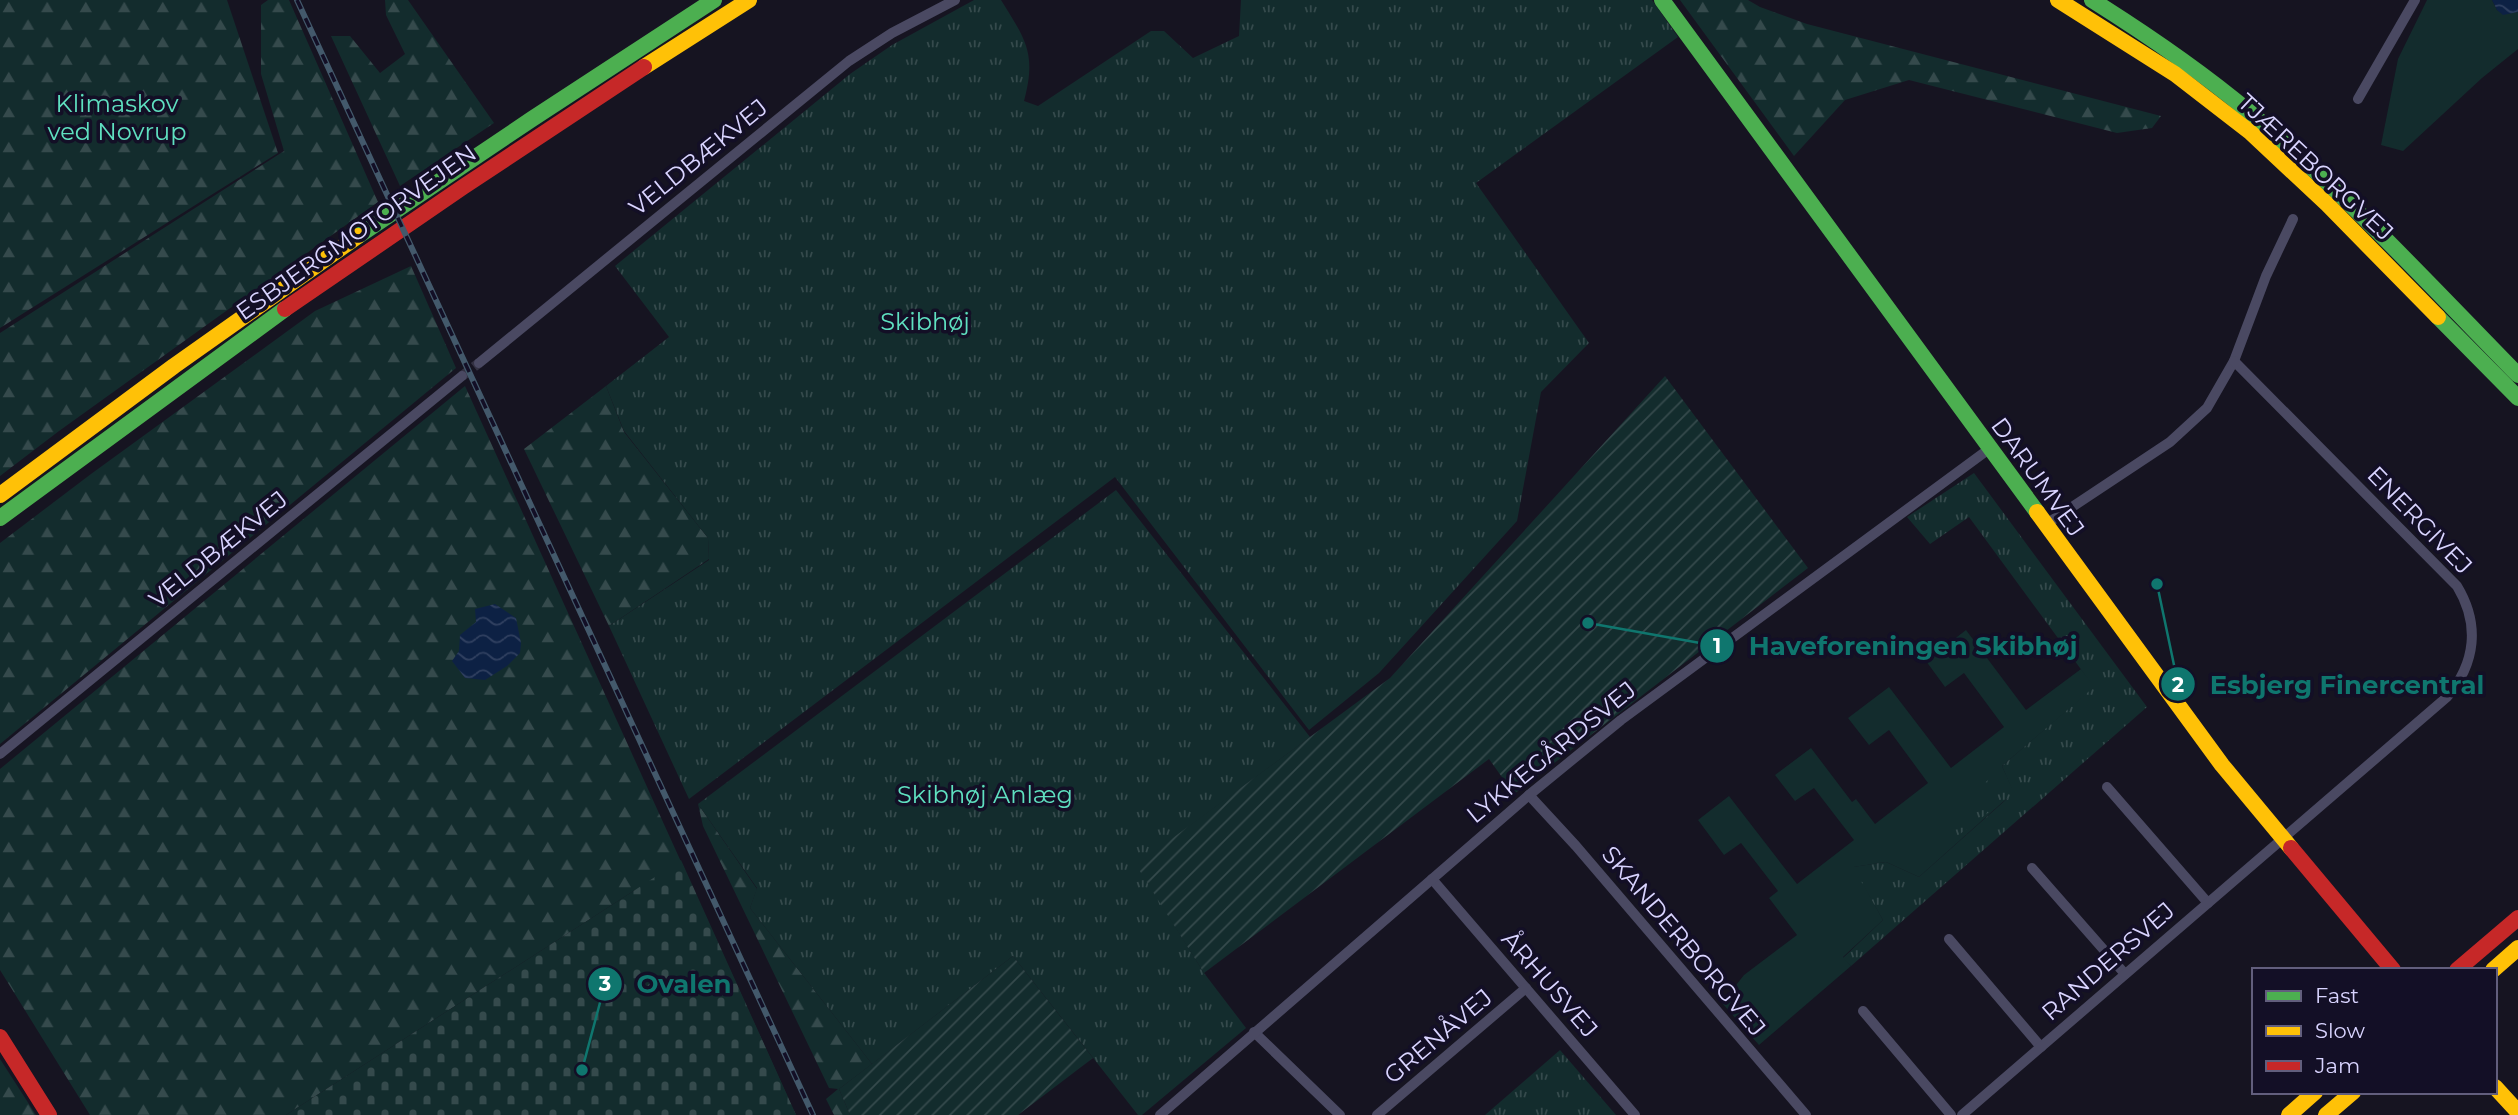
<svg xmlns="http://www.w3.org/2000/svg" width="2518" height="1115" viewBox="0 0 2518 1115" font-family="Montserrat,sans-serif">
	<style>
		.grass { fill: #132c2d }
		.forest { fill: url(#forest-firs) }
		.cemetery { fill: url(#cemetery-stones) }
		.park { fill: url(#park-tufts) }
		.garden { fill: url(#garden-furrows) }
		.water { fill: url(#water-waves) }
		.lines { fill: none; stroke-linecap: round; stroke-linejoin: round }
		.street-tunnel { stroke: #333142; stroke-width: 10; stroke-dasharray: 10 5; stroke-linecap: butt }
		.street { stroke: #4a4962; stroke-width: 10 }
		.fast { stroke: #4caf50; stroke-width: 16 }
		.slow { stroke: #ffc107; stroke-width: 16 }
		.jam { stroke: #c62828; stroke-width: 16 }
		.rail-casing { stroke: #43596b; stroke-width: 6 }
		.rail { stroke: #130f26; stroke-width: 3.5; stroke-dasharray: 10; stroke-linecap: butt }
		.labels { text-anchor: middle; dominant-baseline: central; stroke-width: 7; stroke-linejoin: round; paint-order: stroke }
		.park-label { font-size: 24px; fill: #5fe0c0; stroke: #130f26 }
		.street-label { font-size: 24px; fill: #d9d4ff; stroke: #130f26 }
		.leader { fill: none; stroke: #0f766e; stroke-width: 2.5 }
		.callout-dot { fill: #0f766e; stroke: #130f26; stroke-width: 2.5 }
		.mark-label { font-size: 21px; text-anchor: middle; font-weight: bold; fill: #fff }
		.callout-label { font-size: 26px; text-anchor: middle; font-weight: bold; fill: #0f766e; stroke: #130f26; stroke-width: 7; stroke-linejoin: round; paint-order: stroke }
	</style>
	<defs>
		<pattern id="forest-firs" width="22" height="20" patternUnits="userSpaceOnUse" patternTransform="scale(1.75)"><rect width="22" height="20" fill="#132c2d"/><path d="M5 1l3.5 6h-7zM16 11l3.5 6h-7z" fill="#354a4c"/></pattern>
		<pattern id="cemetery-stones" width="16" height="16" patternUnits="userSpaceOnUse" patternTransform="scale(1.75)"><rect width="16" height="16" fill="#132c2d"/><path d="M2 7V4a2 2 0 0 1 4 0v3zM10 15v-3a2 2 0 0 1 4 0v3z" fill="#354a4c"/></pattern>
		<pattern id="park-tufts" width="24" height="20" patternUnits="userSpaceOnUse" patternTransform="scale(1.75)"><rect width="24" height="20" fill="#132c2d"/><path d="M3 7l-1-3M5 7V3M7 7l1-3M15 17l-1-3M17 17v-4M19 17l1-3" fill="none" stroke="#354a4c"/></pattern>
		<pattern id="garden-furrows" width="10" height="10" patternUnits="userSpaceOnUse" patternTransform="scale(1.75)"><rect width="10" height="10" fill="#132c2d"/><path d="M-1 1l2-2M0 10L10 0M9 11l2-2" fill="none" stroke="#354a4c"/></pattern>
		<pattern id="water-waves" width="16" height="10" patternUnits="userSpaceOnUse" patternTransform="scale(1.75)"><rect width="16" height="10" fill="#0d2144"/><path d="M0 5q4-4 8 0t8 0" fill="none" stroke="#304060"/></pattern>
	</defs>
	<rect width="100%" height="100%" fill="#161421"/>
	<!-- grass -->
	<g class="grass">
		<path d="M 2427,0 L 2492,0 L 2497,10 L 2503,14 L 2518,12 L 2518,49 L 2482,78 L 2403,151 L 2381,145 L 2398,59 Z"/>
		<path d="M 1966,630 L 2026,710 L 2081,669 L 2095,687 L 2002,766 L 2014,792 L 1919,877 L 1886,862 L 1854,867 L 1883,920 L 1843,957 L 1851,966 L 1759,1045 L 1722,1003 L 1744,975 L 1797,935 L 1769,898 L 1778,891 L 1741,843 L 1724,855 L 1698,820 L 1729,796 L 1797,884 L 1854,840 L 1814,788 L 1795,801 L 1775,775 L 1811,748 L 1852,802 L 1856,799 L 1875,824 L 1928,783 L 1889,730 L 1869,745 L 1848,718 L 1889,687 L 1951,768 L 2004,727 L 1964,673 L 1945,687 L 1926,661 Z"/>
	</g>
	<!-- forest -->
	<g class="forest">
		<path d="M 0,0 L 227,0 L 278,153 L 0,328 Z"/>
		<path d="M 268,0 L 289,0 L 378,202 L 59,431 L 0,476 L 0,333 L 284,151 L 261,74 L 261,5 Z"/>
		<path d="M 385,0 L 408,0 L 494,123 L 400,186 L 331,36 L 350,36 L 380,73 L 405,54 L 386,15 Z"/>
		<path d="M 1680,0 L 1748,0 L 1760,7 L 1807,24 L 2161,116 L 2152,128 L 2117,133 L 1909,80 L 1845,100 L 1794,156 Z"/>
		<path d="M 411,266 L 456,368 L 0,744 L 0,543 L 91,474 L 315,311 Z"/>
		<path d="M 465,386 L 796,1115 L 635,890 L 286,1115 L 90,1115 L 0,970 L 0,769 Z"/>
		<path d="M 606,386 L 624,432 L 708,538 L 709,559 L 609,626 L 524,449 Z"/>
		<path d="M 698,804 L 757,889 L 750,908 L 872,1064 L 839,1089 L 850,1115 L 834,1115 L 826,1099 L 838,1089 L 829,1088 L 703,826 Z"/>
		<path d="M 0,1059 L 36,1115 L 0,1115 Z"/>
	</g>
	<!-- cemetery -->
	<path class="cemetery" d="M 681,860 L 796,1115 L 286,1115 L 635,890 Z"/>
	<!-- park -->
	<g class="park">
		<path d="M 974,0 L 1001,0 C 1025,39 1037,53 1024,101 L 1038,106 L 1151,31 L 1164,31 L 1193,58 L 1239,36 L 1241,0 L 1652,0 L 1678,37 L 1476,183 L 1589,343 L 1541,392 L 1517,521 L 1379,673 L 1309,730 L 1115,477 L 689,799 L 609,626 L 709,560 L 708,538 L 624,431 L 606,386 L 669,337 L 615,266 L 850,74 L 892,45 Z"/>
		<path d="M 1974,473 L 2147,707 L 1851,966 L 1843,958 L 1883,920 L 1853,867 L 1886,862 L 1919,877 L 2009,797 L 1956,837 L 1947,826 L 1977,802 L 1971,794 L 1998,772 L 2012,789 L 2002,766 L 2094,687 L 1969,517 L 1930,544 L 1907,517 Z"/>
		<path d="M 1116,490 L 1310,737 L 1137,865 L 1204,973 L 1246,1028 L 1142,1115 L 1138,1115 L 1013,956 L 872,1064 L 750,908 L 757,888 L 698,804 Z"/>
		<path d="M 1560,1050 L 1616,1115 L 1485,1115 Z"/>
	</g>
	<!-- garden -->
	<g class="garden">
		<path d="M 1665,376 L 1808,568 L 1514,794 L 1489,759 L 1204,973 L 1136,865 L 1390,678 Z"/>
		<path d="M 1013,956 L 1093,1058 L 1018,1115 L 850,1115 L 839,1089 Z"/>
	</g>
	<!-- water -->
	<g class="water">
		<path d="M 2492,0 L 2518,0 L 2518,12 L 2503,15 L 2497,10 Z"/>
		<path d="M 495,604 L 516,618 L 521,643 L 520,653 L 507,666 L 485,680 L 465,678 L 452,661 L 459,651 L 460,635 L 476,622 L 475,609 Z"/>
	</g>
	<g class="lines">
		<!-- street-tunnel -->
		<path class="street-tunnel" d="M 462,376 L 479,363"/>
		<!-- street -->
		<g class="street">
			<path d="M 2358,99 L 2415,0"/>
			<path d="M 479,363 L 849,61 L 892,33 L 955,0"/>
			<path d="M 2045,525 L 2170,442 L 2207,408 L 2234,361 L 2266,276 L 2293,219"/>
			<path d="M 0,754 L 462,376"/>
			<path d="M 2107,787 L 2208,903"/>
			<path d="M 1529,795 L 1576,846 L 1806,1115"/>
			<path d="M 2032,868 L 2125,974"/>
			<path d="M 1432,879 L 1635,1115"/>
			<path d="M 1949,939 L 2041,1047"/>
			<path d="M 1863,1011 L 1951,1115"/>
			<path d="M 1254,1032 L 1340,1115"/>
			<path d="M 1160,1115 L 1529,795 L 1621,720 L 1989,449"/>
			<path d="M 1377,1115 L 1526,988"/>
			<path d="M 1962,1115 L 2447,697 C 2476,663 2480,624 2457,586 L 2234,361"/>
		</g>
		<!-- fast -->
		<g class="fast">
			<path d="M 1662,0 L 2037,512"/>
			<path d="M 2092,0 C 2146,34 2199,70 2248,111 C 2344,192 2430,285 2518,375"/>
			<path d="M 358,236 L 532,119 L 714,0"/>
			<path d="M 2438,317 L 2518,398"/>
			<path d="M 0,518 L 285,309"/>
		</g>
		<!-- slow -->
		<g class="slow">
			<path d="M 2058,0 L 2175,74 L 2250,132 L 2327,204 L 2438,317"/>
			<path d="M 644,67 L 749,0"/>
			<path d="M 0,495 L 174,366 L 358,236"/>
			<path d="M 2037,512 L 2222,765 L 2291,848"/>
			<path d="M 2493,970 L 2518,948"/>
			<path d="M 2495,1087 L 2518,1112"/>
			<path d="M 2289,1115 L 2315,1092"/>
			<path d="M 2326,1115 L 2353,1092"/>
		</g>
		<!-- jam -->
		<g class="jam">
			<path d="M 285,309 L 463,187 L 644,67"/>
			<path d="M 2291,848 L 2393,970"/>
			<path d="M 2457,970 L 2518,918"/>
			<path d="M 0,1037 L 49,1115"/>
		</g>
		<defs>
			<path id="rail" d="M 297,0 L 813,1115"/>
		</defs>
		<!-- rail casing -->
		<use href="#rail" class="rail-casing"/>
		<!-- rail -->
		<use href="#rail" class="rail"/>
	</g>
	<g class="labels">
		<!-- park labels -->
		<g class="park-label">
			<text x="117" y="103">Klimaskov<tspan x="117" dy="28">ved Novrup</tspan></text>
			<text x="925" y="321">Skibhøj</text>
			<text x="985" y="794">Skibhøj Anlæg</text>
		</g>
		<!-- street labels -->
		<g class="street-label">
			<text transform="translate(698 157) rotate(-39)">VELDBÆKVEJ</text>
			<text transform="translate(2316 167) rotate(43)">TJÆREBORGVEJ</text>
			<text transform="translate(356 232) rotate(-35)">ESBJERGMOTORVEJEN</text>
			<text transform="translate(2038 477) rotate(54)">DARUMVEJ</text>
			<text transform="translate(2420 520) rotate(46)">ENERGIVEJ</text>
			<text transform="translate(218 549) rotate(-39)">VELDBÆKVEJ</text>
			<text transform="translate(1551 752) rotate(-39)">LYKKEGÅRDSVEJ</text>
			<text transform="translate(1684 941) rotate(50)">SKANDERBORGVEJ</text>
			<text transform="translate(2108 961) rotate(-41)">RANDERSVEJ</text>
			<text transform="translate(1550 984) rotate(49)">ÅRHUSVEJ</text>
			<text transform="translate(1438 1036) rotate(-40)">GRENÅVEJ</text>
		</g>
	</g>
	<!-- callouts -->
	<path class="leader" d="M1588 623L1717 646M2157 584L2178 684M582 1070L605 984"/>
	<g class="callout-dot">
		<circle cx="1588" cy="623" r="7"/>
		<circle cx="2157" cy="584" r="7"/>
		<circle cx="582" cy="1070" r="7"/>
		<circle cx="1717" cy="646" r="18"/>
		<circle cx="2178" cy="684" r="18"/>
		<circle cx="605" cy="984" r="18"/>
	</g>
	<g class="mark-label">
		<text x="1717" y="653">1</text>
		<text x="2178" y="692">2</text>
		<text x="605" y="991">3</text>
	</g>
	<g class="callout-label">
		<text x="1913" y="655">Haveforeningen Skibhøj</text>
		<text x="2347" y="694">Esbjerg Finercentral</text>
		<text x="684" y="993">Ovalen</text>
	</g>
	<!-- legend -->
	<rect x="2252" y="968" width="245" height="126" fill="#130f26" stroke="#625e7d" stroke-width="2"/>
	<rect x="2266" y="991" width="35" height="10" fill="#4caf50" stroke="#625e7d" stroke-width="2"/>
	<text x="2315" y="1003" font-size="21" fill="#d9d4ff">Fast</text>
	<rect x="2266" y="1026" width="35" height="10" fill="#ffc107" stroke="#625e7d" stroke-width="2"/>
	<text x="2315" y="1038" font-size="21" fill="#d9d4ff">Slow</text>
	<rect x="2266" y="1061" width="35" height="10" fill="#c62828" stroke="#625e7d" stroke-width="2"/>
	<text x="2315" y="1073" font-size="21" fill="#d9d4ff">Jam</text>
</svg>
